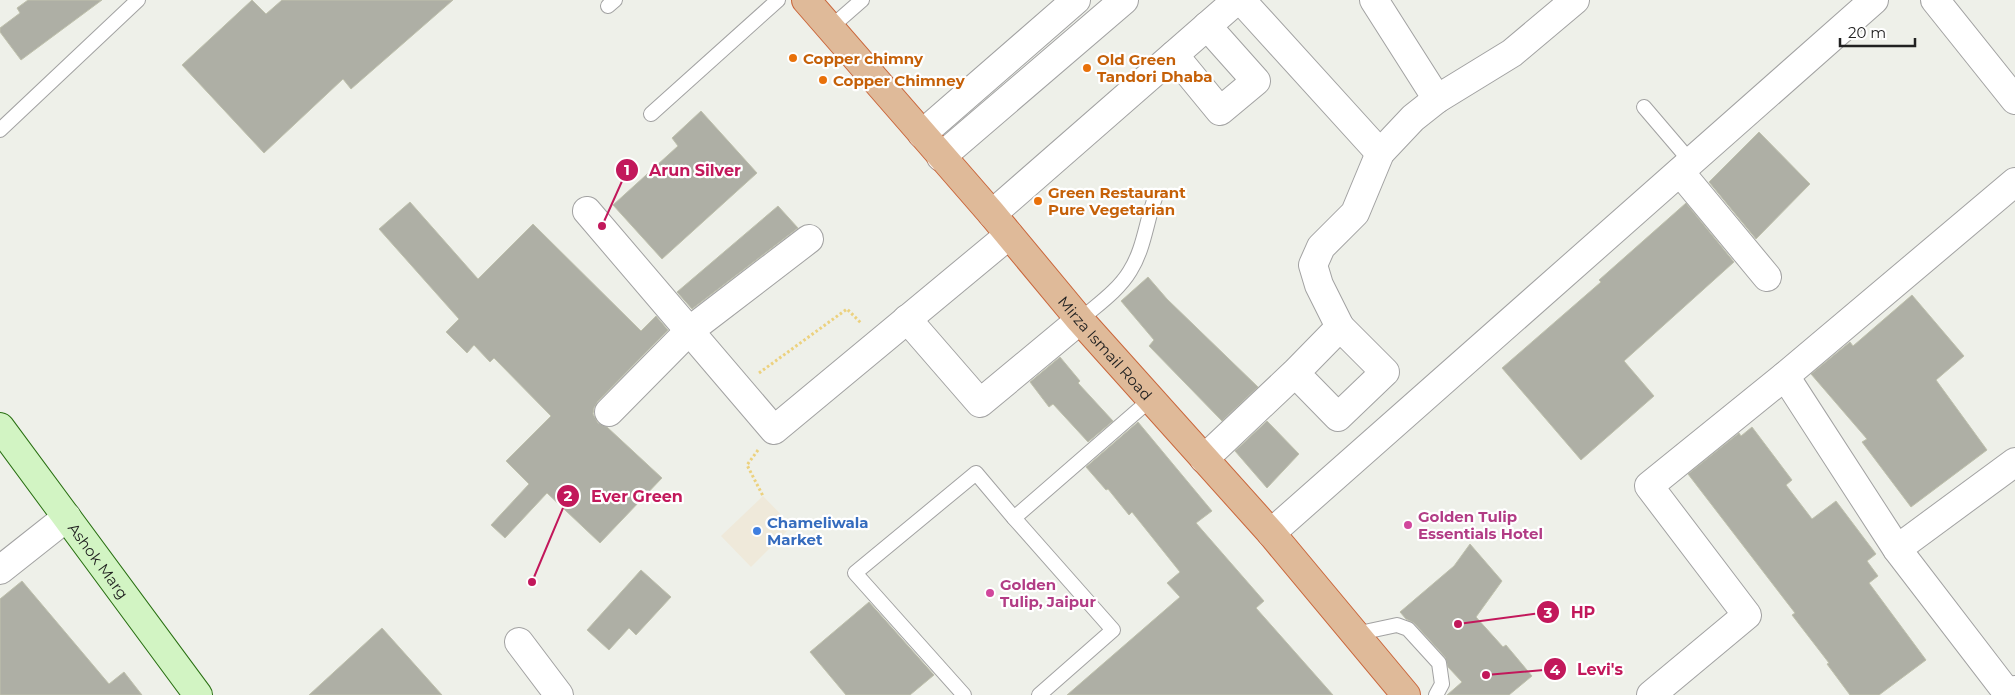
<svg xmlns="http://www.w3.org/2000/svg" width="2015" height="695" viewBox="0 0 2015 695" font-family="Montserrat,sans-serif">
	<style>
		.commercial { fill: #efe9da }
		.building { fill: #aeafa5; stroke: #bfc1ad }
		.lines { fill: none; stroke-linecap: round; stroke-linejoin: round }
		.lane-casing { stroke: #a2a2a2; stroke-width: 16 }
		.street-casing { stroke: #a2a2a2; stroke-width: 30 }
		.secondary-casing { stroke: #286f11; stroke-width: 30 }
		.highway-casing { stroke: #ca663b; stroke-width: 30 }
		.path { stroke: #ecd17e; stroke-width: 3; stroke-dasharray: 2.5 2.5; stroke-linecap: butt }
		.lane { stroke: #fff; stroke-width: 14 }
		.street { stroke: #fff; stroke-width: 28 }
		.secondary { stroke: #d2f4c3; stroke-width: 28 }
		.highway { stroke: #dfba99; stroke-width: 28 }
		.food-dot { fill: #e8710a; stroke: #fff; stroke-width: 2 }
		.hotel-dot { fill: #d1479c; stroke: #fff; stroke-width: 2 }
		.shop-dot { fill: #3f7fe0; stroke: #fff; stroke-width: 2 }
		.labels { text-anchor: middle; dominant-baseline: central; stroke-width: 4.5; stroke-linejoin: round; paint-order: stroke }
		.food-label { font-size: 15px; font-weight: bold; fill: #c56008; stroke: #fff; text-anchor: start }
		.street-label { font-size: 15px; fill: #212121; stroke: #fff }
		.hotel-label { font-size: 15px; font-weight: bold; fill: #b23c85; stroke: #fff; text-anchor: start }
		.shop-label { font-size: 15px; font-weight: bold; fill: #366cbe; stroke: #fff; text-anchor: start }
		.leader { fill: none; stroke: #c2185b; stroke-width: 2 }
		.callout-dot { fill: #c2185b; stroke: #fff; stroke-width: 2 }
		.mark-label { font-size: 15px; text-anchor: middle; font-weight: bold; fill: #fff }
		.callout-label { font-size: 16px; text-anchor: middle; font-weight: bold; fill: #c2185b; stroke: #fff; stroke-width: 4.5; stroke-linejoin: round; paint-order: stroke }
	</style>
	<rect width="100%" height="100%" fill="#eef0e9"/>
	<!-- commercial -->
	<path class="commercial" d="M 763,496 L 792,526 L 751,567 L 721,536 Z"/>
	<!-- building -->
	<g class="building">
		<path d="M 28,0 L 102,0 L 21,60 L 0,32 L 0,28 L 20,13 L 17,8 Z"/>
		<path d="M 252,0 L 266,14 L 282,0 L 453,0 L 351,89 L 343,79 L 264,153 L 182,65 Z"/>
		<path d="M 701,111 L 757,173 L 662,259 L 613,205 L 678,146 L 672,138 Z"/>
		<path d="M 1759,132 L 1810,184 L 1756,239 L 1709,182 Z"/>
		<path d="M 410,202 L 478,279 L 533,224 L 641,331 L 656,316 L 668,330 L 598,401 L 594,408 L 593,414 L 598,423 L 607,427 L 662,478 L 600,543 L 547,493 L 505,538 L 491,525 L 529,484 L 506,461 L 551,416 L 494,358 L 490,362 L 474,345 L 467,353 L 446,332 L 459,319 L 379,229 Z"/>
		<path d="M 1686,203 L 1734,262 L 1624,361 L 1654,396 L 1581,460 L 1502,368 L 1601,282 L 1599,280 Z"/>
		<path d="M 778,206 L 798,228 L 692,309 L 677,292 Z"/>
		<path d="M 1148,277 L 1167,299 L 1258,387 L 1222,421 L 1149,346 L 1154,340 L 1121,301 Z"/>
		<path d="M 1912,295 L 1964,356 L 1936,380 L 1987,450 L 1911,507 L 1862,442 L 1867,439 L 1811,374 L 1850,342 L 1853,346 Z"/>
		<path d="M 1060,357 L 1080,381 L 1078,383 L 1113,421 L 1088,442 L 1053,404 L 1049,407 L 1030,382 Z"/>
		<path d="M 1267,421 L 1299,454 L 1267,488 L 1235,451 Z"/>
		<path d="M 1138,422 L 1212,511 L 1196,523 L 1264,601 L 1256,608 L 1333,695 L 1067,695 L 1180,597 L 1167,583 L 1180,572 L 1132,512 L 1129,515 L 1108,489 L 1106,490 L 1086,467 Z"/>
		<path d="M 1752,427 L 1792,480 L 1786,485 L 1812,519 L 1836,501 L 1876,554 L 1867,561 L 1878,576 L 1869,583 L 1926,660 L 1879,695 L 1850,695 L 1827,664 L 1829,663 L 1792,615 L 1795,613 L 1688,474 L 1739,433 L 1741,436 Z"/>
		<path d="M 1470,544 L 1502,581 L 1476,617 L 1503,647 L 1506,645 L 1532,676 L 1509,695 L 1447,695 L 1462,682 L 1448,667 L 1445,657 L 1414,623 L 1406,619 L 1400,612 L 1454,566 Z"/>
		<path d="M 641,570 L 671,597 L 636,635 L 629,628 L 609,650 L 587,630 Z"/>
		<path d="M 22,581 L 109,684 L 124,672 L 142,695 L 0,695 L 0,599 Z"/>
		<path d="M 869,602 L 934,675 L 910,695 L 846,695 L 810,652 Z"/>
		<path d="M 382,628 L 442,695 L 309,695 Z"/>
	</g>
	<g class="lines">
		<defs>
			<g id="lane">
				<path d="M 608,6 L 615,0"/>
				<path d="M 830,28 L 862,0"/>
				<path d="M 1644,107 L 1691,162"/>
				<path d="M 651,114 L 778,0"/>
				<path d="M 0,130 L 138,0"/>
				<path d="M 1080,320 C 1097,305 1118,291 1130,271 C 1144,249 1146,222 1155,198"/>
				<path d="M 1014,518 L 1113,630 L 1039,695"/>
				<path d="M 1355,634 L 1397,625 L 1408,629 L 1439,663 L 1442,684 L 1436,695"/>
				<path d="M 964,695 L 855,573 L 976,473 L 1014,518 L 1151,399"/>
			</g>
			<g id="street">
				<path d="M 1241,0 L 1380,153"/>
				<path d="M 1374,0 L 1437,99"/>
				<path d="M 1935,0 L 2015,100"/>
				<path d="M 1174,55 L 1220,111 L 1256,81 L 1207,26"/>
				<path d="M 922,134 L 1076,0"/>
				<path d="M 941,157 L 1124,0"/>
				<path d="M 1680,172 L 1767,277"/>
				<path d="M 587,211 L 774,430 L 1009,235"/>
				<path d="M 992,214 L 1237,0"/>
				<path d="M 907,319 L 980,403 L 1080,320"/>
				<path d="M 1340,327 L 1319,285 L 1313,265 L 1321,247 L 1355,213 L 1380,153 L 1413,118 L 1437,99 L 1512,53 L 1575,0"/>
				<path d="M 1785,376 L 1897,549 L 2009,695 L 2015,690"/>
				<path d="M 609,412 L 689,331 L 809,239"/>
				<path d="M 1204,459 L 1295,373 L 1340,327 L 1385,372 L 1338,417 L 1295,373"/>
				<path d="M 1271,533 L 1874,0"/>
				<path d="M 1897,549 L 2015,462"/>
				<path d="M 0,570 L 67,517"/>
				<path d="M 519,642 L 559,695"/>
				<path d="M 1651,695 L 1747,615 L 1649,486 L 1785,376 L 2015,182"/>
			</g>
			<g id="secondary">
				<path id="s1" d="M 0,427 L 198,695"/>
			</g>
			<g id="highway">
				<path id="s2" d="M 806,0 L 992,214 L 1080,320 L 1271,533 L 1406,695"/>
			</g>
		</defs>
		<!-- lane casing -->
		<use href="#lane" class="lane-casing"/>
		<!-- street casing -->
		<use href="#street" class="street-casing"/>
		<!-- secondary casing -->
		<use href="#secondary" class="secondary-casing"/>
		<!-- highway casing -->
		<use href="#highway" class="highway-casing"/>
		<!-- path -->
		<g class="path">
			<path d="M 759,373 L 847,309 L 861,323"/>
			<path d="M 758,450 L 747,465 L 763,496"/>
		</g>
		<!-- lane -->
		<use href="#lane" class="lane"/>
		<!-- street -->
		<use href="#street" class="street"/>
		<!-- secondary -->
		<use href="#secondary" class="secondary"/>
		<!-- highway -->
		<use href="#highway" class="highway"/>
	</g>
	<!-- markers -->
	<g class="food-dot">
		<circle cx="793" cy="58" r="5"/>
		<circle cx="1087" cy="68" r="5"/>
		<circle cx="823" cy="80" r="5"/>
		<circle cx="1038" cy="201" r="5"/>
	</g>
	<g class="hotel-dot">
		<circle cx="1408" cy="525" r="5"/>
		<circle cx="990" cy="593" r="5"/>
	</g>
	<circle class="shop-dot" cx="757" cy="531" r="5"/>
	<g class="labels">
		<!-- food labels -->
		<g class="food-label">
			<text x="803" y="58">Copper chimny</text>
			<text x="1097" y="59">Old Green<tspan x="1097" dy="17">Tandori Dhaba</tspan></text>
			<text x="833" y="80">Copper Chimney</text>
			<text x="1048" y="192">Green Restaurant<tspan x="1048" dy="17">Pure Vegetarian</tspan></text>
		</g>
		<!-- street labels -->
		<g class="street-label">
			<text stroke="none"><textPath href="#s2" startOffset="459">Mirza Ismail Road</textPath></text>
			<text stroke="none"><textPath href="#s1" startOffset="166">Ashok Marg</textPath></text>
		</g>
		<!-- hotel labels -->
		<g class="hotel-label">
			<text x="1418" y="516">Golden Tulip<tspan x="1418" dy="17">Essentials Hotel</tspan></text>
			<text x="1000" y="584">Golden<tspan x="1000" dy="17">Tulip, Jaipur</tspan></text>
		</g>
		<!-- shop labels -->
		<g class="shop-label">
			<text x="767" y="522">Chameliwala<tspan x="767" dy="17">Market</tspan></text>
		</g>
	</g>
	<!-- callouts -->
	<path class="leader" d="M602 226L627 170M532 582L568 496M1458 624L1548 612M1486 675L1555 669"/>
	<g class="callout-dot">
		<circle cx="602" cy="226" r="5"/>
		<circle cx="532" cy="582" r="5"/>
		<circle cx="1458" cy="624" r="5"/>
		<circle cx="1486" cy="675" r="5"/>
		<circle cx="627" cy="170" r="12"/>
		<circle cx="568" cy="496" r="12"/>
		<circle cx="1548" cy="612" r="12"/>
		<circle cx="1555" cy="669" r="12"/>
	</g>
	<g class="mark-label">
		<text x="627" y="175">1</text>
		<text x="568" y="501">2</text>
		<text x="1548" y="618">3</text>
		<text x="1555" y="675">4</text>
	</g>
	<g class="callout-label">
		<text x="695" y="176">Arun Silver</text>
		<text x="637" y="502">Ever Green</text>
		<text x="1583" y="618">HP</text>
		<text x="1600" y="675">Levi's</text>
	</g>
	<!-- scale -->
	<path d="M1840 38v8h75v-8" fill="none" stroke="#212121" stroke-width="2.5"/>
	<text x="1848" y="38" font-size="15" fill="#212121" stroke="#ffffff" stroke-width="4" paint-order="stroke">20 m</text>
</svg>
